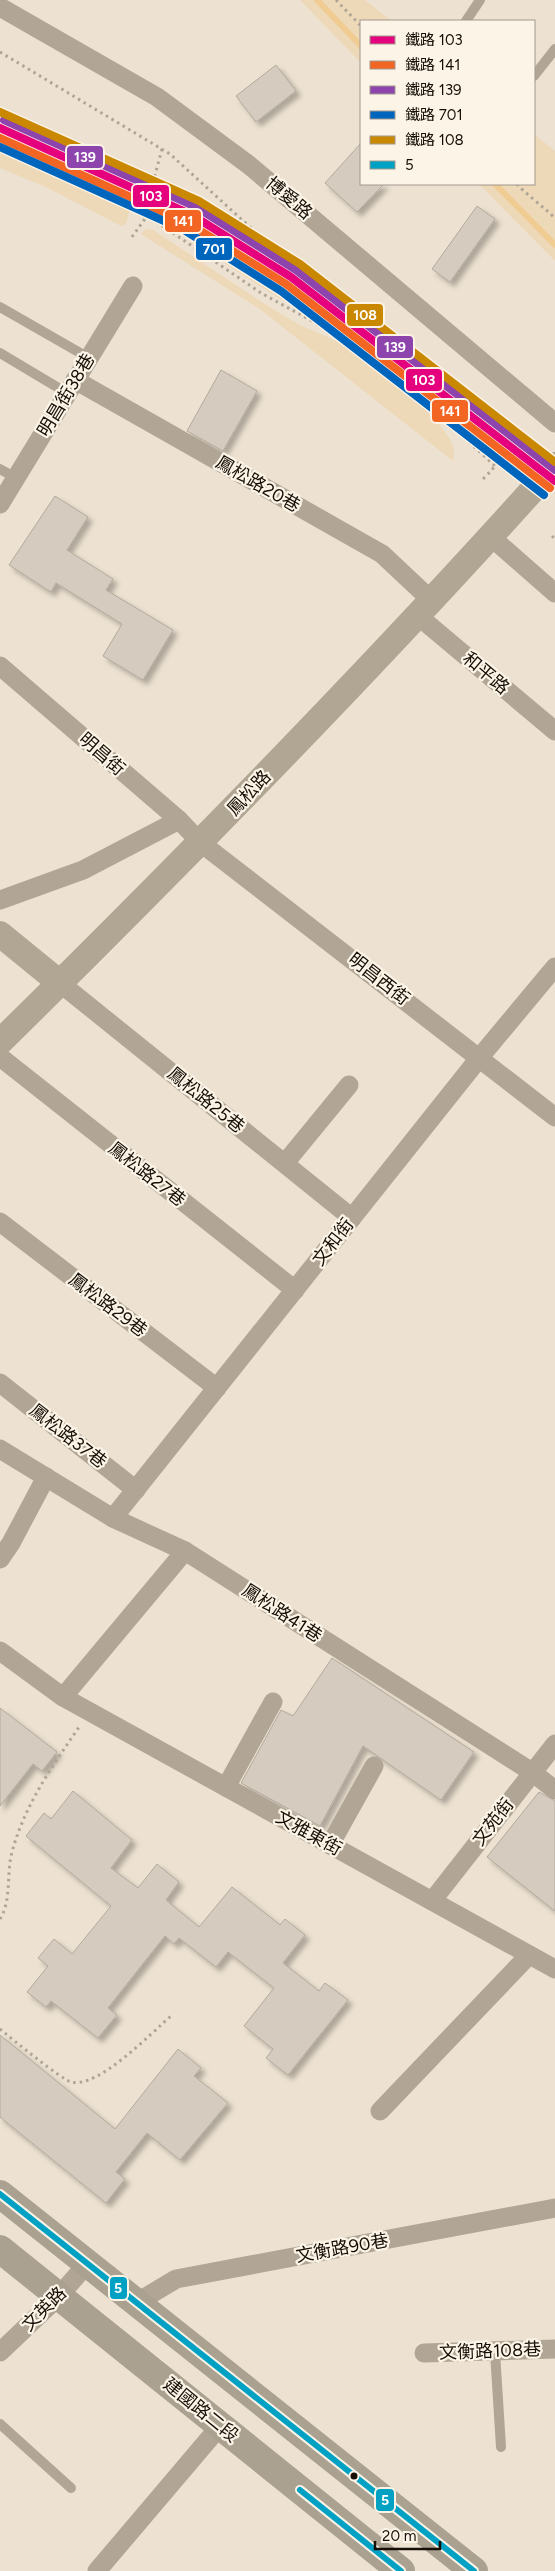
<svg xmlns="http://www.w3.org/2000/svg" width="555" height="2571" viewBox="0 0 555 2571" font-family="Figtree,'Noto Sans TC',sans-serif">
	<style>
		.green { fill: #edd8b8 }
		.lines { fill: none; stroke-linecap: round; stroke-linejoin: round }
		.stream { stroke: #f0cc92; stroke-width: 6 }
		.building { fill: #d5ccbf; stroke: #b2a99c; filter: url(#shadow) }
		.path { stroke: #aea596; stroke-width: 3; stroke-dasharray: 2.5 4; stroke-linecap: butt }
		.lane { stroke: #b1a696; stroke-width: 10 }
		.street { stroke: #b1a696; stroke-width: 19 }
		.secondary { stroke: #b1a693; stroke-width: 26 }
		.primary { stroke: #aba190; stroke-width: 28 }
		.bus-1-casing { stroke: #fcf4e7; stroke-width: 10 }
		.bus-1 { stroke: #01a1c4; stroke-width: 6 }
		.rail-1-casing { stroke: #fcf4e7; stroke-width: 11 }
		.rail-2-casing { stroke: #fcf4e7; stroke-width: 11 }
		.rail-3-casing { stroke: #fcf4e7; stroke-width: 11 }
		.rail-4-casing { stroke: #fcf4e7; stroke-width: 11 }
		.rail-5-casing { stroke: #fcf4e7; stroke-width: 11 }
		.rail-1 { stroke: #e5007d; stroke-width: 8 }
		.rail-2 { stroke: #f26522; stroke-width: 8 }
		.rail-3 { stroke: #8e44ad; stroke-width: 8 }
		.rail-4 { stroke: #0065bd; stroke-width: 8 }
		.rail-5 { stroke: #ca8801; stroke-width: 8 }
		.bus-dot { fill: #160f05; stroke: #fcf4e7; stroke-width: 2 }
		.labels { text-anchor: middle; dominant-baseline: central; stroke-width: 4.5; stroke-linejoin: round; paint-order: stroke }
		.street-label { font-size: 18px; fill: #160f05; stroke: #fcf4e7 }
		.line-badge { stroke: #fcf4e7; stroke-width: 2 }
		.badge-label { font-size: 14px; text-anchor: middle; font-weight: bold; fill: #fff }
	</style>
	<defs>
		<filter id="shadow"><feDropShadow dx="4.5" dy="4.5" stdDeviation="2.5" flood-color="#0004"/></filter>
	</defs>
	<rect width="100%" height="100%" fill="#ede2d1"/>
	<!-- green -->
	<g class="green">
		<path d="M 300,0 L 365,0 L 392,21 L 361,21 L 361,63 Z"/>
		<path d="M 0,131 L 42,155 L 123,189 L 130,209 L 126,224 L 121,226 L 46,187 L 0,168 Z"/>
		<path d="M 534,134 L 555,151 L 555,261 L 479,184 L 534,184 Z"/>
		<path d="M 188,192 C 224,204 268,253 298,278 C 355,326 416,371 475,417 L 475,423 L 464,424 L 454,419 L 408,378 L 359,341 L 277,297 L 195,244 L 170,225 L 165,206 L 167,197 Z"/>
		<path d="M 146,229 L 153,230 C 200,260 245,293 293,321 C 310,331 329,336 345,346 C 373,363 438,414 452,443 C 455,449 454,455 453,461 L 261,310 L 141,234 Z"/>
	</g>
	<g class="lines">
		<!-- stream -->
		<g class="stream">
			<path d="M 317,0 L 361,46"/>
			<path d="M 495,184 L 555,245"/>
		</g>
	</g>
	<!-- building -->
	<g class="building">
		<path d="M 276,65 L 296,91 L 256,122 L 236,96 Z"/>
		<path d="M 361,143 L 361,184 L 384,184 L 357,212 L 325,183 Z"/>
		<path d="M 477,206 L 495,219 L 450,282 L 432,269 Z"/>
		<path d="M 221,370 L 257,391 L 223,451 L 187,431 Z"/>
		<path d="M 55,496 L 88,517 L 67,550 L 113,579 L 106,590 L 173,630 L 143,680 L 103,656 L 122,624 L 56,583 L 51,592 L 9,565 Z"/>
		<path d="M 332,1658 L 474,1752 L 441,1800 L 363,1746 L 320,1826 L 241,1783 L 281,1710 L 293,1716 Z"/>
		<path d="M 0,1708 L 57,1752 L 42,1771 L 33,1764 L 0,1806 Z"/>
		<path d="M 73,1791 L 132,1840 L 111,1868 L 138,1888 L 157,1864 L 179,1882 L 166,1900 L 199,1927 L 232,1887 L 280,1925 L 285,1919 L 305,1935 L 283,1963 L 319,1991 L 325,1983 L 348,2000 L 288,2075 L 266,2058 L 273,2049 L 244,2026 L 274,1988 L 228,1952 L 216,1967 L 179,1938 L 174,1944 L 165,1936 L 108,2008 L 117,2015 L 98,2038 L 51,2001 L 46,2007 L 27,1992 L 48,1966 L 38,1958 L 54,1939 L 72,1954 L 111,1906 L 26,1836 L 44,1813 L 51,1819 Z"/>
		<path d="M 539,1792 L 555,1801 L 555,1911 L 487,1857 Z"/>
		<path d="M 0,2035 L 115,2129 L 178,2049 L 201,2068 L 194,2076 L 228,2103 L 180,2160 L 147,2133 L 116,2172 L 125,2179 L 106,2203 L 0,2117 Z"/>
	</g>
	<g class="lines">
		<!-- path -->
		<g class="path">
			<path d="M 336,0 L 361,26"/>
			<path d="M 0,52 L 170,154 L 297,270 L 485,416 C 513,442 509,453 483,479"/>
			<path d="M 162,149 L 148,201 L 151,218 L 261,293 L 354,344 L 424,400 L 495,466"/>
			<path d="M 517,184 C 519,188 548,211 555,218"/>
			<path d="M 132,237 L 149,213"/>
			<path d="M 502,457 L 520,468"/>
			<path d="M 552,536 L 555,539"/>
			<path d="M 0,1919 C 12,1900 6,1874 12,1852 C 25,1804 52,1767 79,1727"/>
			<path d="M 0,2029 C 12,2039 61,2079 71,2082 C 98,2089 151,2033 171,2016"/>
		</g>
		<!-- lane -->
		<g class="lane">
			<path d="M 466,21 L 480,0"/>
			<path d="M 534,76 L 555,49"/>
			<path d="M 0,307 L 89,358"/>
			<path d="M 0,353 L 67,393"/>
			<path d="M 0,469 L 16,478"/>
			<path d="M 495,2352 L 501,2447"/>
			<path d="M 0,2424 L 71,2488"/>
		</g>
		<!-- street -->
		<g class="street">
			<path d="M 0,7 L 157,97 L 249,165 L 555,423"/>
			<path d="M 75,380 L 382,554 L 431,600"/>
			<path d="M 0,504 L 133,286"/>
			<path d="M 491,537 L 555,593"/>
			<path d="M 417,615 L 555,731"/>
			<path d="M 0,666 L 179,820 L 201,843 L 555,1117"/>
			<path d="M 0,900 L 83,870 L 179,820"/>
			<path d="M 60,983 L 352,1218"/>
			<path d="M 0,1057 L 295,1290"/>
			<path d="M 285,1163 L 349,1085"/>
			<path d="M 0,1222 L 217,1388"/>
			<path d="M 0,1383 L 136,1490"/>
			<path d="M 0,1449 L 113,1518 L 185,1551 L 532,1772 L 555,1790"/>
			<path d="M 113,1518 L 480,1057 L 555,967"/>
			<path d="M 0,1559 L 11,1543 L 46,1477"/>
			<path d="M 0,1651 L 63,1697 L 185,1551"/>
			<path d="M 63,1697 L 555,1969"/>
			<path d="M 226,1787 L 273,1702"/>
			<path d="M 330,1845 L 374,1766"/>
			<path d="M 432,1901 L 555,1744"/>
			<path d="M 380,2111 L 529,1955"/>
			<path d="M 136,2303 L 176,2279 L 555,2208"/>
			<path d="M 0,2352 L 59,2296 L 87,2264"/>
			<path d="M 424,2353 L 555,2349"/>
			<path d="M 97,2571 L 220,2426"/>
		</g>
		<!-- secondary -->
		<g class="secondary">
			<path d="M 0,934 L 60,983"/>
			<path d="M 0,1042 C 190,855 377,664 555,465"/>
		</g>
		<!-- primary -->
		<g class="primary">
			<path d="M 0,2194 L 474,2571"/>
			<path d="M 0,2249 L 401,2571"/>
		</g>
		<defs>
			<g id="bus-1">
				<path d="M 0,2194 L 474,2571"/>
				<path d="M 300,2490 L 401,2571"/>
			</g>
		</defs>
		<!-- bus-1 casing -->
		<use href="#bus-1" class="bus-1-casing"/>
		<!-- bus-1 -->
		<use href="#bus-1" class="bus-1"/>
		<defs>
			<path id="rail-1" d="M 0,128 L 192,215 L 291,277 L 555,481"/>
			<path id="rail-2" d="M 0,138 L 188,223 L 286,284 L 550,488"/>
			<path id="rail-3" d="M 4,120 L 196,207 L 296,270 L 555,470"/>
			<path id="rail-4" d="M 0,147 L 184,230 L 281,291 L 544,495"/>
			<path id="rail-5" d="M 0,112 L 199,201 L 300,264 L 555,462"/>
		</defs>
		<!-- rail-1 casing -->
		<use href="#rail-1" class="rail-1-casing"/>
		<!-- rail-2 casing -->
		<use href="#rail-2" class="rail-2-casing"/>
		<!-- rail-3 casing -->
		<use href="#rail-3" class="rail-3-casing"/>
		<!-- rail-4 casing -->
		<use href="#rail-4" class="rail-4-casing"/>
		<!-- rail-5 casing -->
		<use href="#rail-5" class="rail-5-casing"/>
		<!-- rail-1 -->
		<use href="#rail-1" class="rail-1"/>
		<!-- rail-2 -->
		<use href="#rail-2" class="rail-2"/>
		<!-- rail-3 -->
		<use href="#rail-3" class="rail-3"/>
		<!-- rail-4 -->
		<use href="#rail-4" class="rail-4"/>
		<!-- rail-5 -->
		<use href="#rail-5" class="rail-5"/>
	</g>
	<!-- markers -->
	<circle class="bus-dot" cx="354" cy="2476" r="4.5"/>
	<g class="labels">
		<!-- street labels -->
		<g class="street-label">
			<text transform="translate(289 198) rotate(40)">博愛路</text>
			<text transform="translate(66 395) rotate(-59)">明昌街38巷</text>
			<text transform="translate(258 484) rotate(30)">鳳松路20巷</text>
			<text transform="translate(486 673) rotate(40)">和平路</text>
			<text transform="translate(102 754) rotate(41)">明昌街</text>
			<text transform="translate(249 793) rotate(-47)">鳳松路</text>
			<text transform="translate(379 979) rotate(38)">明昌西街</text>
			<text transform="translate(206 1100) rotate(39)">鳳松路25巷</text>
			<text transform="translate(147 1174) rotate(38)">鳳松路27巷</text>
			<text transform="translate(333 1242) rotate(-52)">文和街</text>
			<text transform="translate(108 1305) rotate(37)">鳳松路29巷</text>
			<text transform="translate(68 1436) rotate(38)">鳳松路37巷</text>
			<text transform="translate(282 1613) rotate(33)">鳳松路41巷</text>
			<text transform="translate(493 1822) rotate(-52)">文苑街</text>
			<text transform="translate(309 1833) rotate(29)">文雅東街</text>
			<text transform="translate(342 2248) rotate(-10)">文衡路90巷</text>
			<text transform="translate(44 2309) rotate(-45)">文英路</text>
			<text transform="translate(490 2351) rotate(-2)">文衡路108巷</text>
			<text transform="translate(201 2410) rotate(39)">建國路二段</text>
		</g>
	</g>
	<g class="line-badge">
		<rect x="66" y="145" width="38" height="24" rx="5" fill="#8e44ad"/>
		<rect x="132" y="184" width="38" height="24" rx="5" fill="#e5007d"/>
		<rect x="164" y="209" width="38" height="24" rx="5" fill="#f26522"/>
		<rect x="195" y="237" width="38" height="24" rx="5" fill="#0065bd"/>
		<rect x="346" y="303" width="38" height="24" rx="5" fill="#ca8801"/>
		<rect x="376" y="335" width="38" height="24" rx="5" fill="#8e44ad"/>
		<rect x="405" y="368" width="38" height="24" rx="5" fill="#e5007d"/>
		<rect x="431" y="399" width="38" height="24" rx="5" fill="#f26522"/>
		<rect x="109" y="2276" width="19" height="24" rx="5" fill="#01a1c4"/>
		<rect x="375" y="2488" width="20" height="24" rx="5" fill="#01a1c4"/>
	</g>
	<g class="badge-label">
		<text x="85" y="162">139</text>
		<text x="151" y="201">103</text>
		<text x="183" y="226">141</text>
		<text x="214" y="254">701</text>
		<text x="365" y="320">108</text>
		<text x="395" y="352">139</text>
		<text x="424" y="385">103</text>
		<text x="450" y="416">141</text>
		<text x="118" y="2293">5</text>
		<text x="385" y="2505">5</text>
	</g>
	<!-- legend -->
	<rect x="360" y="20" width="175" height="165" fill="#fcf4e7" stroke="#a0988d"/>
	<rect x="370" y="36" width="25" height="8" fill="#e5007d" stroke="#a0988d"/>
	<text x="405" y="45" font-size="15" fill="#160f05">鐵路 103</text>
	<rect x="370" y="61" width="25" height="8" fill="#f26522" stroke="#a0988d"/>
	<text x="405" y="70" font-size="15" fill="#160f05">鐵路 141</text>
	<rect x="370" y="86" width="25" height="8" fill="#8e44ad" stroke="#a0988d"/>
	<text x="405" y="95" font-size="15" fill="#160f05">鐵路 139</text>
	<rect x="370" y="111" width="25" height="8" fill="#0065bd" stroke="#a0988d"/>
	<text x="405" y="120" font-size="15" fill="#160f05">鐵路 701</text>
	<rect x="370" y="136" width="25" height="8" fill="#ca8801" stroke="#a0988d"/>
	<text x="405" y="145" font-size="15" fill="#160f05">鐵路 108</text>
	<rect x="370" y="161" width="25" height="8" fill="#01a1c4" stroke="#a0988d"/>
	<text x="405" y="170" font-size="15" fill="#160f05">5</text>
	<!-- scale -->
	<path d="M375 2541v8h65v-8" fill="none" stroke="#160f05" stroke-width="2.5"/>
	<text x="382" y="2541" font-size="15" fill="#160f05" stroke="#fcf4e7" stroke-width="4" paint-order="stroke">20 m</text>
</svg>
